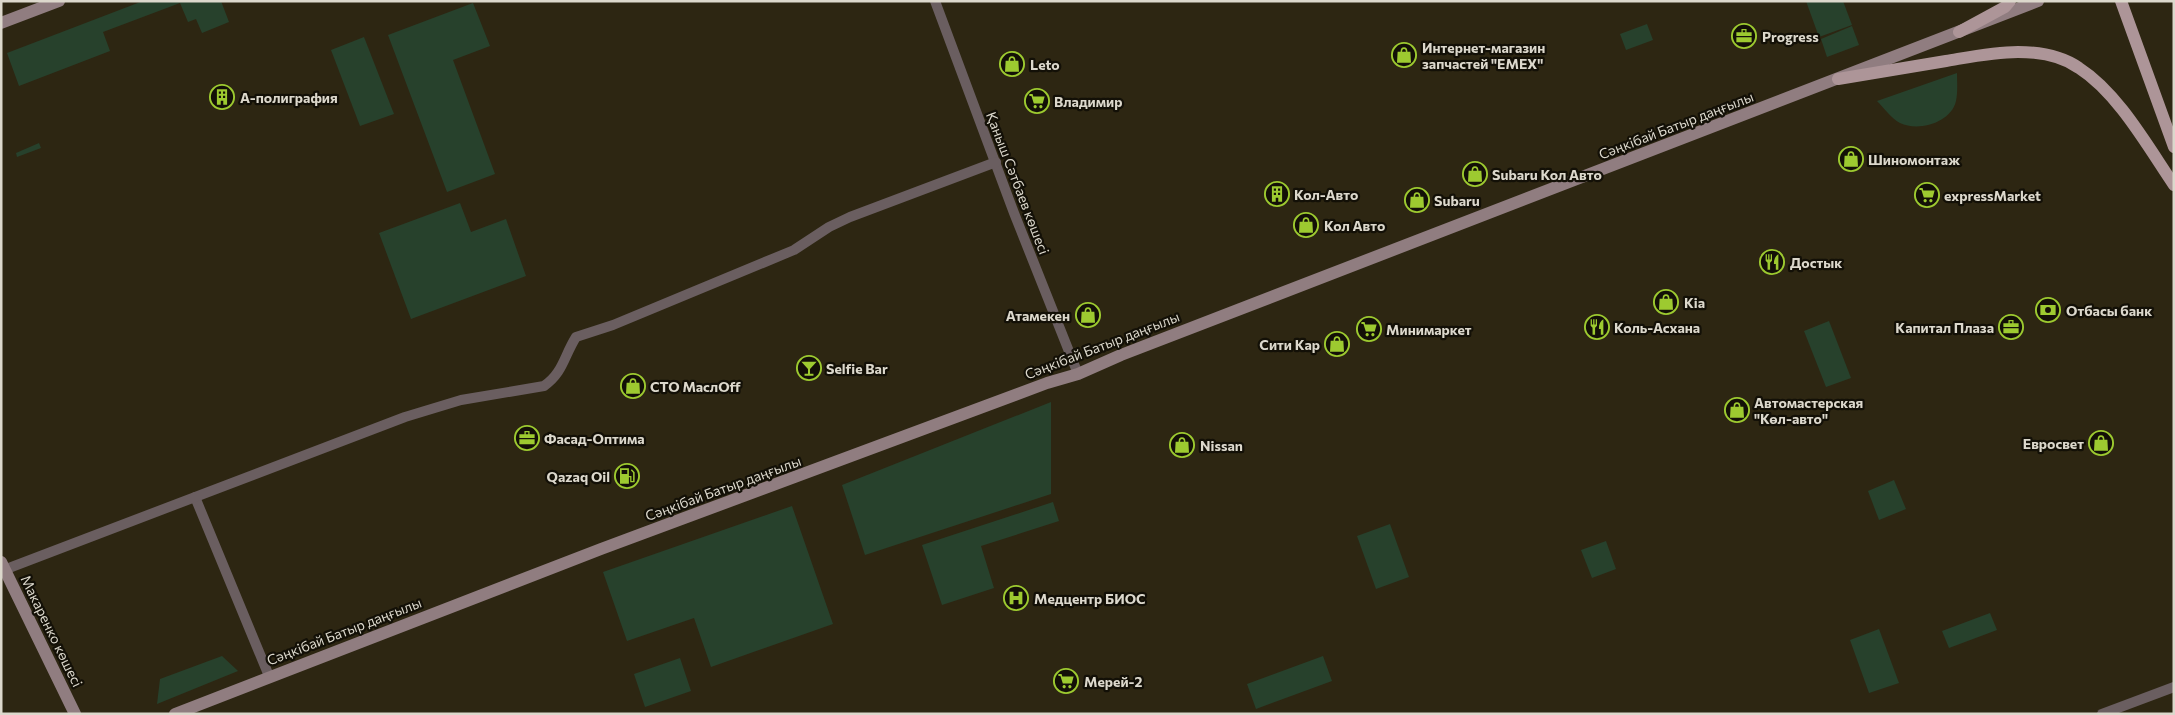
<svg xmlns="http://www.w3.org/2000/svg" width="2175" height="715" viewBox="0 0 2175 715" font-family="Commissioner,sans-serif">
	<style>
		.green { fill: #27412c }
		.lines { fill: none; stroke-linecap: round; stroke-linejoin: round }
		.street { stroke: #6a5e60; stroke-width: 10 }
		.secondary { stroke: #907d80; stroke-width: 12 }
		.primary { stroke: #ad9598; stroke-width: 12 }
		.labels { text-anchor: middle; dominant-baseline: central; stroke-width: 4.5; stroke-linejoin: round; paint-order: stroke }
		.poi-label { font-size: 14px; font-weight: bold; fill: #dcd8cc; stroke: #131007; text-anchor: start }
		.street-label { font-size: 14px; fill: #dcd8cc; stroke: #131007 }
	</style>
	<rect width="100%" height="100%" fill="#2d2612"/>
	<!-- green -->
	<g class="green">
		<path d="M 143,1 L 221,1 L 229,22 L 202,33 L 196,19 L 188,22 L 180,3 L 103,32 L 110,51 L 19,86 L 7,53 Z"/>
		<path d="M 1806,1 L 1843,1 L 1852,25 L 1819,37 Z"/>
		<path d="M 473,3 L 490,46 L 453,60 L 495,174 L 447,192 L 388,35 Z"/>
		<path d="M 1647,24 L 1653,40 L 1626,50 L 1620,34 Z"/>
		<path d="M 1852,26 L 1859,45 L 1827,57 L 1821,39 Z"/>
		<path d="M 364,37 L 394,114 L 360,126 L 331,50 Z"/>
		<path d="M 1957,73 C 1957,82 1958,92 1956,101 C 1951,123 1918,132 1900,123 C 1891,118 1884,108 1877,101 Z"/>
		<path d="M 39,143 L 41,148 L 17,157 L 16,153 Z"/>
		<path d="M 460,203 L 471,232 L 506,219 L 526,276 L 411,319 L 379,233 Z"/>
		<path d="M 1829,321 L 1851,378 L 1826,387 L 1804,331 Z"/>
		<path d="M 1051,402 L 1051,494 L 865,555 L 842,485 Z"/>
		<path d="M 1894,480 L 1906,509 L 1879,520 L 1868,491 Z"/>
		<path d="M 1053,502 L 1059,521 L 981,546 L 994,588 L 942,605 L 922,545 Z"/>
		<path d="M 792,506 L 833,624 L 711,667 L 694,618 L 627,641 L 603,572 Z"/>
		<path d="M 1390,524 L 1409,577 L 1376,589 L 1357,536 Z"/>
		<path d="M 1606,541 L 1616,569 L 1592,578 L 1581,550 Z"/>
		<path d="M 1990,613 L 1997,630 L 1949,648 L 1942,631 Z"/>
		<path d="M 1879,629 L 1899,683 L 1869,693 L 1850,640 Z"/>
		<path d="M 222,656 L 238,671 L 157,704 L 160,679 Z"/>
		<path d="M 1323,656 L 1332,681 L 1256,709 L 1247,684 Z"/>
		<path d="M 680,658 L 691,691 L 645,707 L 634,674 Z"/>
	</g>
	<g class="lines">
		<!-- street -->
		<g class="street">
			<path d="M 935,1 L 1014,213 L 1078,374"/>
			<path d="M 195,497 L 269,676"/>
			<path d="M 1,571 L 405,417 L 461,400 L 544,386 C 563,373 564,356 576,337 L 613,325 L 794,250 L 829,227 L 850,217 L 996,162"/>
			<path d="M 2102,714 L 2174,687"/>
		</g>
		<!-- secondary -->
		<g class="secondary">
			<path d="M 1,23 L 59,1"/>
			<path d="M 1,562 L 75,714"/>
			<path d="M 175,714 L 601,549 L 1047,383 L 1078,374 L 1121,355 L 2038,1"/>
		</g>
		<!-- primary -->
		<g class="primary">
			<path d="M 2121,1 L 2174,147"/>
			<path d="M 1959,32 L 2005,7 L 2010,1"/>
			<path d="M 1838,79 C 1874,73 1910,67 1946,61 C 1970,57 1994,52 2018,52 C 2039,52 2062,56 2079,68 C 2118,93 2148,147 2174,185"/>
		</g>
	</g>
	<!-- icons -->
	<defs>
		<symbol id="office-ring" viewBox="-11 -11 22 22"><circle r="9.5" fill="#131007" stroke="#9dca30" stroke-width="1.5"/><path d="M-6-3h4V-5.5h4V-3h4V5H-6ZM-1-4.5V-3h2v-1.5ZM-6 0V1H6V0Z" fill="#9dca30"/></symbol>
		<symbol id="shop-ring" viewBox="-11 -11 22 22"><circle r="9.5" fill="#131007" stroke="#9dca30" stroke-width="1.5"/><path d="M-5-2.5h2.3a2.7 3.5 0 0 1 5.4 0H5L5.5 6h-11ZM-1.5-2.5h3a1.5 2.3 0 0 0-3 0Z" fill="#9dca30"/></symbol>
		<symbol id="building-ring" viewBox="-11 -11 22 22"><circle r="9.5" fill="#131007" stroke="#9dca30" stroke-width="1.5"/><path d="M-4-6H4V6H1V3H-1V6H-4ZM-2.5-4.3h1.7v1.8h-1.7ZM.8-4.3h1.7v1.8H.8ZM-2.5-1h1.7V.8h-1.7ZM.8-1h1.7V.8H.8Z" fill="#9dca30"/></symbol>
		<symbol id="supermarket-ring" viewBox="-11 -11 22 22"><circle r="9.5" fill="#131007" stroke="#9dca30" stroke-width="1.5"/><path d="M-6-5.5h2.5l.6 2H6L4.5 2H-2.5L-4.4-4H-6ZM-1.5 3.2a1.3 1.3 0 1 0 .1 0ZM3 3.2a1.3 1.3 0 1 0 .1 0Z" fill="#9dca30"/></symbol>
		<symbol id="restaurant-ring" viewBox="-11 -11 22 22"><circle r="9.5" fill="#131007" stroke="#9dca30" stroke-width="1.5"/><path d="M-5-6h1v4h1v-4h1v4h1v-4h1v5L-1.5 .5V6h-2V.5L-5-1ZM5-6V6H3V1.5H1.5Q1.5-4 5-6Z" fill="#9dca30"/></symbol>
		<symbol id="bank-ring" viewBox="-11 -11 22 22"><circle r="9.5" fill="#131007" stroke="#9dca30" stroke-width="1.5"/><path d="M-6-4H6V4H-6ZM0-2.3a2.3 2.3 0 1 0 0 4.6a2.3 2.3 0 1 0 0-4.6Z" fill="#9dca30"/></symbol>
		<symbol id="bar-ring" viewBox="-11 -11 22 22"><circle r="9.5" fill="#131007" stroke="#9dca30" stroke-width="1.5"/><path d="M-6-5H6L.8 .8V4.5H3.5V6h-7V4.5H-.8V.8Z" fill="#9dca30"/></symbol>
		<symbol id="fuel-ring" viewBox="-11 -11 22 22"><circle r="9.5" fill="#131007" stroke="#9dca30" stroke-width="1.5"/><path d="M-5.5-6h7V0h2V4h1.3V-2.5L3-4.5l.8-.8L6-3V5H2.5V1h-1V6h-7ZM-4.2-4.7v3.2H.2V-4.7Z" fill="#9dca30"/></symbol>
		<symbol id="hospital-ring" viewBox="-11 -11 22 22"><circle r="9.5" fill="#131007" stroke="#9dca30" stroke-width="1.5"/><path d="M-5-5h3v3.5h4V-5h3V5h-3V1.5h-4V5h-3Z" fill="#9dca30"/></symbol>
	</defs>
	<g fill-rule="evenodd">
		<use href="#office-ring" x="1730" y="22" width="28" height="28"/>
		<use href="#shop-ring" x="1390" y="41" width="28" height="28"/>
		<use href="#shop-ring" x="998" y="50" width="28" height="28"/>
		<use href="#building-ring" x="208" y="83" width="28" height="28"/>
		<use href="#supermarket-ring" x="1023" y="87" width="28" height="28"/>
		<use href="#shop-ring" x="1837" y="145" width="28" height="28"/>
		<use href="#shop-ring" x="1461" y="160" width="28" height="28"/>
		<use href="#building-ring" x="1263" y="180" width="28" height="28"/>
		<use href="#supermarket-ring" x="1913" y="181" width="28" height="28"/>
		<use href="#shop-ring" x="1403" y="186" width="28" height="28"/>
		<use href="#shop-ring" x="1292" y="211" width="28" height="28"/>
		<use href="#restaurant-ring" x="1758" y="248" width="28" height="28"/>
		<use href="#shop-ring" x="1652" y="288" width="28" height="28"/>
		<use href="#bank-ring" x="2034" y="296" width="28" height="28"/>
		<use href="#shop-ring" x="1074" y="301" width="28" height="28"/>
		<use href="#restaurant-ring" x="1583" y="313" width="28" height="28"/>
		<use href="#office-ring" x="1997" y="313" width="28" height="28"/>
		<use href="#supermarket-ring" x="1355" y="315" width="28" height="28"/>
		<use href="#shop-ring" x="1323" y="330" width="28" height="28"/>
		<use href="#bar-ring" x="795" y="354" width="28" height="28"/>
		<use href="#shop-ring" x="619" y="372" width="28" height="28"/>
		<use href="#shop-ring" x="1723" y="396" width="28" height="28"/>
		<use href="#office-ring" x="513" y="424" width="28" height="28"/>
		<use href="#shop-ring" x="2087" y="429" width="28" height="28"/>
		<use href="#shop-ring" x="1168" y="431" width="28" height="28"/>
		<use href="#fuel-ring" x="613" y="462" width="28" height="28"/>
		<use href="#hospital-ring" x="1002" y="584" width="28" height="28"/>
		<use href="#supermarket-ring" x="1052" y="667" width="28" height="28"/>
	</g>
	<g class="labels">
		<!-- poi labels -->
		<g class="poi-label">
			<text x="1762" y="36">Progress</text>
			<text x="1422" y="47">Интернет-магазин<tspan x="1422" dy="16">запчастей "EMEX"</tspan></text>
			<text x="1030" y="64">Leto</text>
			<text x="240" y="97">А-полиграфия</text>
			<text x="1054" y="101">Владимир</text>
			<text x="1868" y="159">Шиномонтаж</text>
			<text x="1492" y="174">Subaru Кол Авто</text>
			<text x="1294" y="194">Кол-Авто</text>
			<text x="1944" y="195">expressMarket</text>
			<text x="1434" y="200">Subaru</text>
			<text x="1324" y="225">Кол Авто</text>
			<text x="1790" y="262">Достык</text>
			<text x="1684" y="302">Kia</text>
			<text x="2066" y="310">Отбасы банк</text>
			<text x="1070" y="315" text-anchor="end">Атамекен</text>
			<text x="1614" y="327">Коль-Асхана</text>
			<text x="1994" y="327" text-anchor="end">Капитал Плаза</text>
			<text x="1386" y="329">Минимаркет</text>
			<text x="1320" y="344" text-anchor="end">Сити Кар</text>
			<text x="826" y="368">Selfie Bar</text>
			<text x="650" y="386">СТО МаслOff</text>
			<text x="1754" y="402">Автомастерская<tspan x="1754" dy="16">"Көл-авто"</tspan></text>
			<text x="544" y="438">Фасад-Оптима</text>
			<text x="2084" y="443" text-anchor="end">Евросвет</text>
			<text x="1200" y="445">Nissan</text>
			<text x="610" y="476" text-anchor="end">Qazaq Oil</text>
			<text x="1034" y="598">Медцентр БИОС</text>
			<text x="1084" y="681">Мерей-2</text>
		</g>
		<!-- street labels -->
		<g class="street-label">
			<text transform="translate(1676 125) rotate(-21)">Сәңкібай Батыр даңғылы</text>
			<text transform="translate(1018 183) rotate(69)">Қаныш Сәтбаев көшесі</text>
			<text transform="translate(1102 345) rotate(-21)">Сәңкібай Батыр даңғылы</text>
			<text transform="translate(723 488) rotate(-20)">Сәңкібай Батыр даңғылы</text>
			<text transform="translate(52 631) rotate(64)">Макаренко көшесі</text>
			<text transform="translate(344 631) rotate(-21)">Сәңкібай Батыр даңғылы</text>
		</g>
	</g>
	<!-- border -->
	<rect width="2175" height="715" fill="none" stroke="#dcd8cc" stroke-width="5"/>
</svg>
